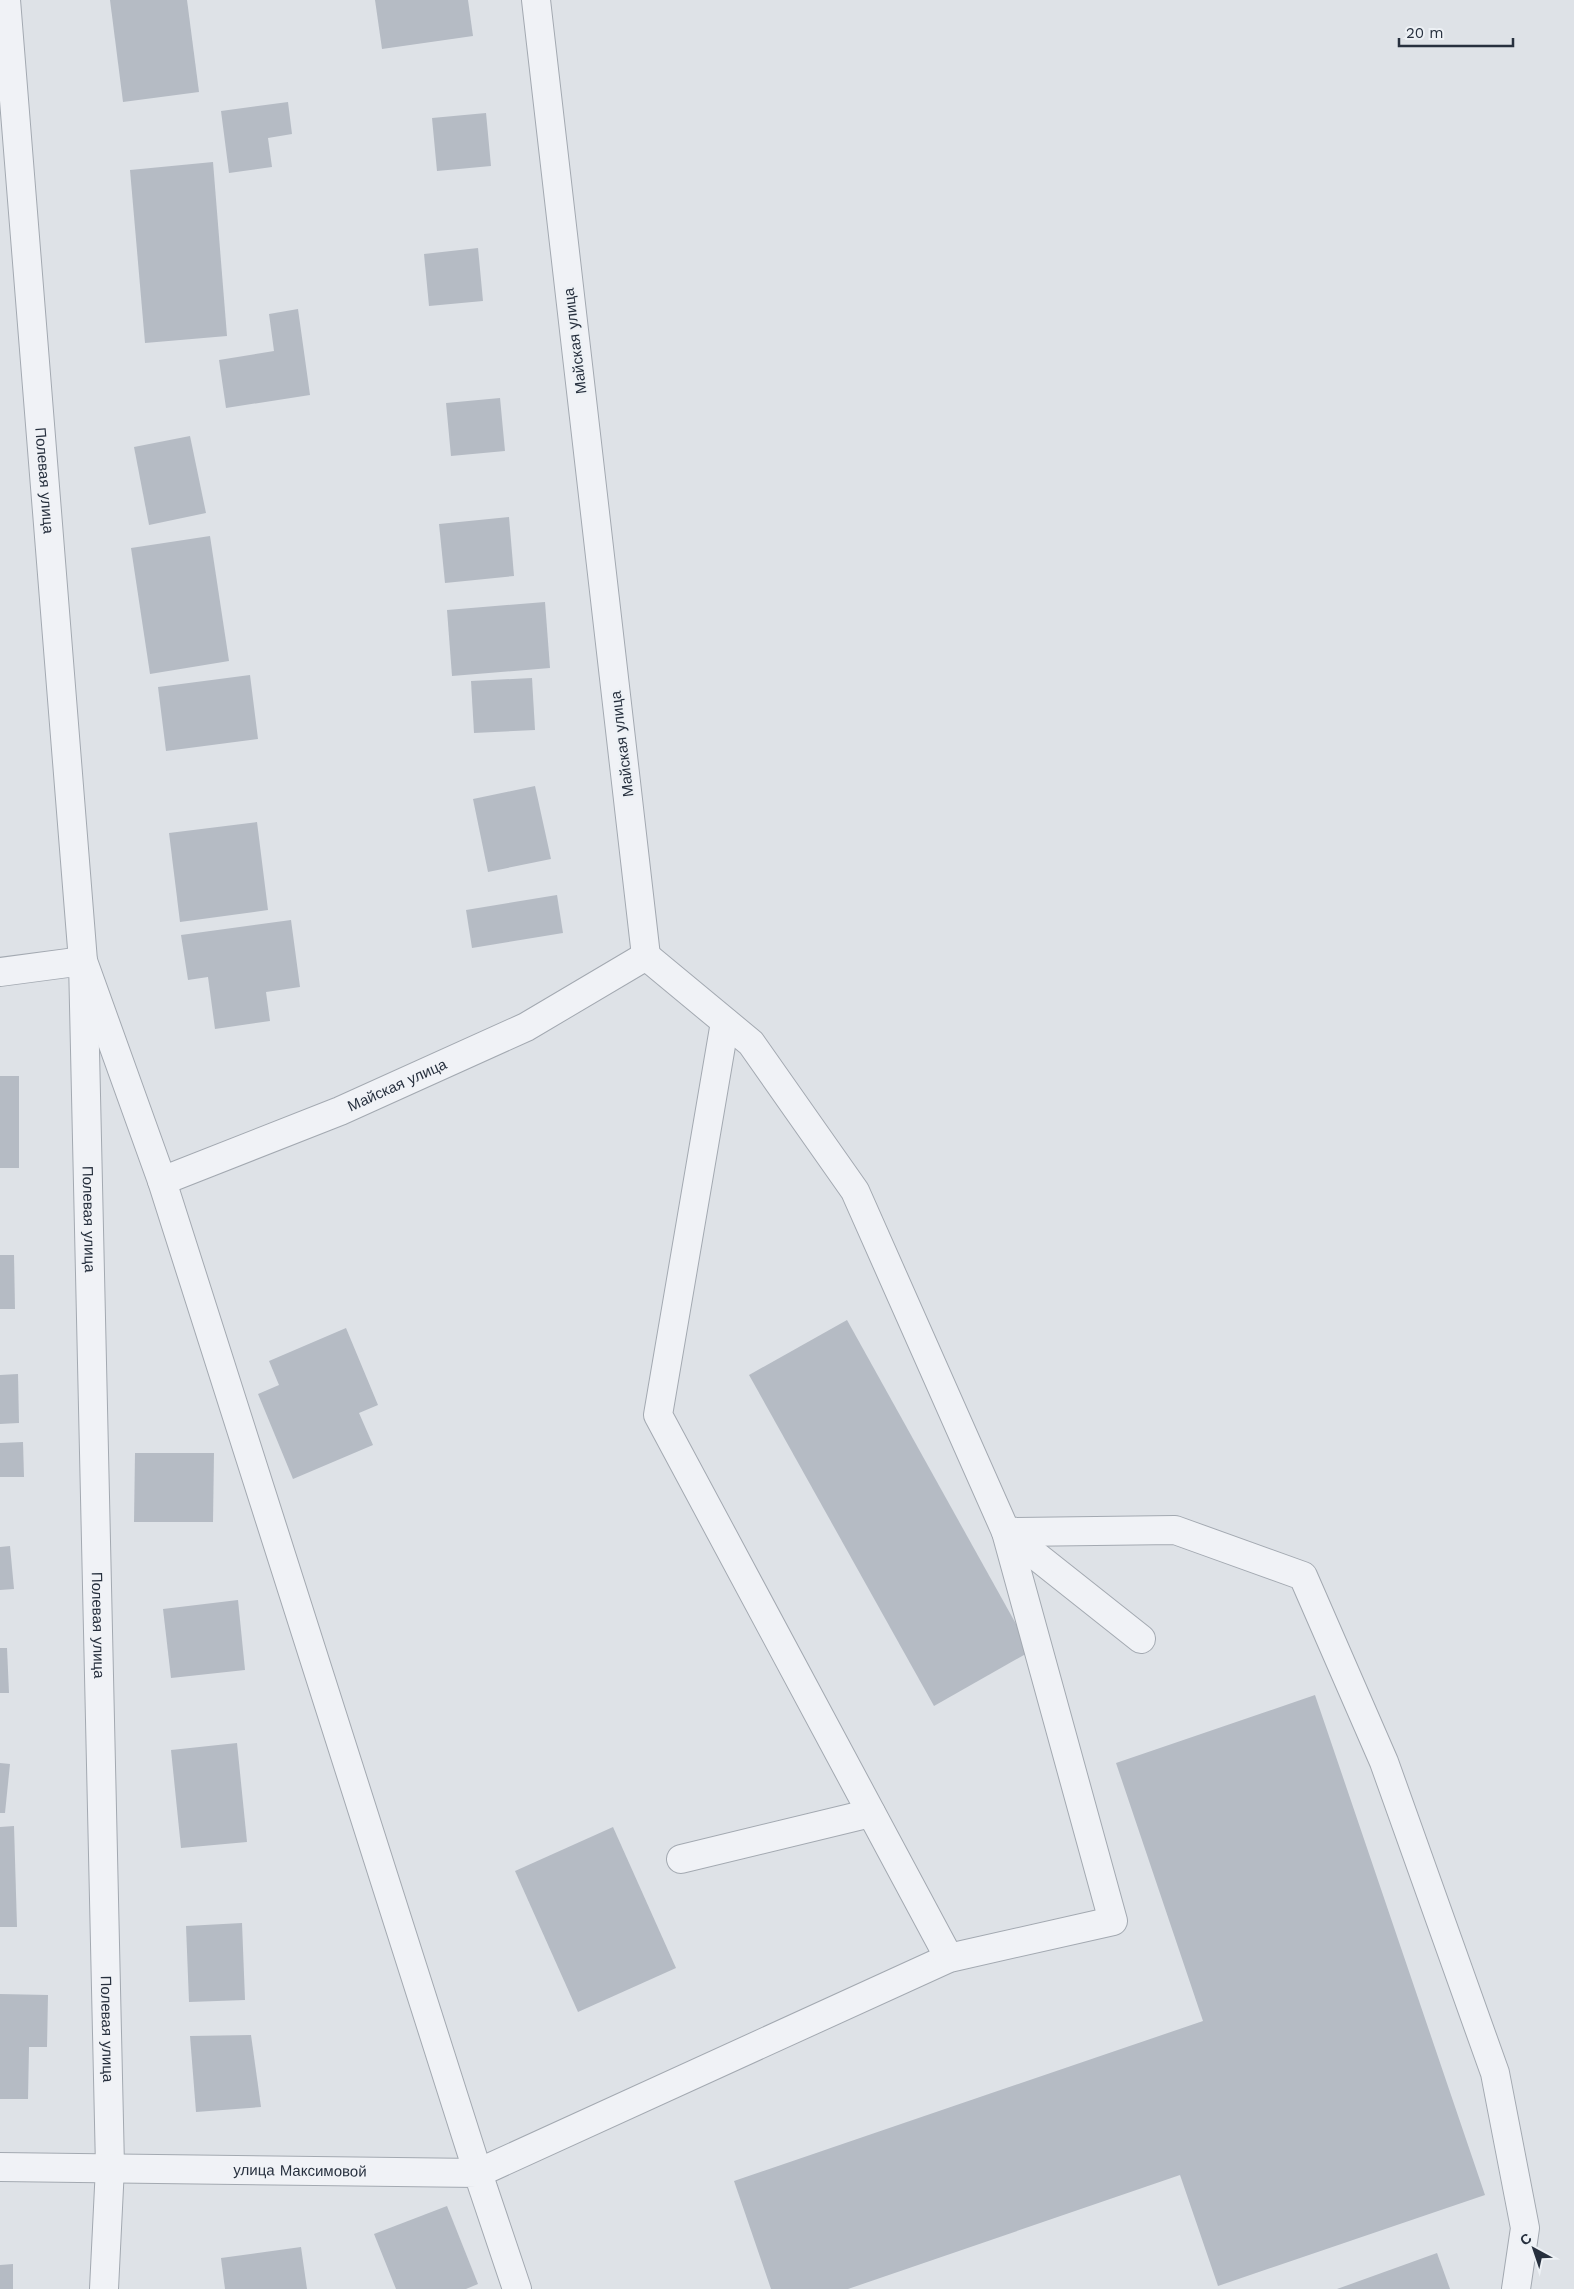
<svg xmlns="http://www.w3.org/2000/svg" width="1574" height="2289" viewBox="0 0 1574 2289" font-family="'Work Sans',sans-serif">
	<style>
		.building { fill: #b5bbc4 }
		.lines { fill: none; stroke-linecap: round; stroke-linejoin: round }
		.minor-casing { stroke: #a3a9b1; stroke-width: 30 }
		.minor { stroke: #f0f2f6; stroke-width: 28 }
		.labels { text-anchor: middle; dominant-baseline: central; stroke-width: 4.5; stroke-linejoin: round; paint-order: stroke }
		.street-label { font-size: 15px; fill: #27303e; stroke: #edf1f5 }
	</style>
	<rect width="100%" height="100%" fill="#dee2e7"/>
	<!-- building -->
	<g class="building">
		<path d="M 110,0 L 187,0 L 199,92 L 123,102 Z"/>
		<path d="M 375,0 L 468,0 L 473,36 L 382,49 Z"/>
		<path d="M 288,102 L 292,134 L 268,138 L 272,167 L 229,173 L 221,111 Z"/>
		<path d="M 486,113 L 491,166 L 437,171 L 432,118 Z"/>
		<path d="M 213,162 L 227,336 L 145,343 L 130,170 Z"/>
		<path d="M 478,248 L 483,301 L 429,306 L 424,254 Z"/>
		<path d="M 298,309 L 310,395 L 226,408 L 219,360 L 274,351 L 269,314 Z"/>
		<path d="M 500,398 L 505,451 L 451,456 L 446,403 Z"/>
		<path d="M 190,436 L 206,513 L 149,525 L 134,447 Z"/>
		<path d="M 509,517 L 514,576 L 445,583 L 439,524 Z"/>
		<path d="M 210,536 L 229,661 L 150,674 L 131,548 Z"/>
		<path d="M 545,602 L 550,668 L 452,676 L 447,610 Z"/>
		<path d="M 250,675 L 258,739 L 166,751 L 158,687 Z"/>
		<path d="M 532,678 L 535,730 L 474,733 L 471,681 Z"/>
		<path d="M 535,786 L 551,859 L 488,872 L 473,799 Z"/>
		<path d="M 257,822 L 268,910 L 180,922 L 169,833 Z"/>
		<path d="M 557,895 L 563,933 L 472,948 L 466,910 Z"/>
		<path d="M 291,920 L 300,987 L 266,992 L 270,1021 L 215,1029 L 208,977 L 188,980 L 181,935 Z"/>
		<rect x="0" y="1076" width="19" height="92"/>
		<path d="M 0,1255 L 14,1255 L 15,1309 L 0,1309 Z"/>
		<path d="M 847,1320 L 1031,1651 L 934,1706 L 749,1375 Z"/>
		<path d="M 346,1328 L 378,1405 L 359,1413 L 373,1445 L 293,1479 L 258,1394 L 279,1385 L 269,1361 Z"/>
		<path d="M 18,1374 L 19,1423 L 0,1424 L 0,1375 Z"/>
		<path d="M 23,1442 L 24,1477 L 0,1477 L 0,1443 Z"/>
		<path d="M 135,1453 L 214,1453 L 213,1522 L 134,1522 Z"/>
		<path d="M 10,1546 L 14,1589 L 0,1590 L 0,1547 Z"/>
		<path d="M 238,1600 L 245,1670 L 171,1678 L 163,1609 Z"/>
		<path d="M 0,1648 L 7,1648 L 9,1693 L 0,1693 Z"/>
		<path d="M 1315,1695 L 1485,2195 L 1218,2286 L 1180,2175 L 848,2289 L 771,2289 L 734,2181 L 1203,2021 L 1116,1763 Z"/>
		<path d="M 237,1743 L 247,1842 L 181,1848 L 171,1750 Z"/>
		<path d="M 0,1763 L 10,1764 L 5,1813 L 0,1813 Z"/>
		<path d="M 14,1826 L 17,1927 L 0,1927 L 0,1827 Z"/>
		<path d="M 613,1827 L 676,1968 L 578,2012 L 515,1871 Z"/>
		<path d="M 242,1923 L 245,2000 L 189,2002 L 186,1926 Z"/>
		<path d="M 0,1994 L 48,1995 L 47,2047 L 29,2047 L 28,2099 L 0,2099 Z"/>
		<path d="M 251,2035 L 261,2107 L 196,2112 L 190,2036 Z"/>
		<path d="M 447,2206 L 478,2284 L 466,2289 L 396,2289 L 374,2234 Z"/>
		<path d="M 301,2247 L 307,2289 L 225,2289 L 221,2258 Z"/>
		<path d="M 1437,2253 L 1450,2289 L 1337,2289 Z"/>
		<path d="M 13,2264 L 13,2289 L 0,2289 L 0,2265 Z"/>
	</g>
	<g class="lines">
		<defs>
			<g id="minor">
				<path id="s1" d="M 6,0 L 83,961 L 162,1181 L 478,2173 L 949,1958 L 1113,1921 L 1006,1532 L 1175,1530 L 1303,1576 L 1384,1762 L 1495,2073 L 1525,2228 L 1516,2289"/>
				<path d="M 646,956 L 751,1043 L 855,1191 L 1006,1532 L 1141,1639"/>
				<path id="s2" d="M 0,972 L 83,961 L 110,2167 L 104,2289"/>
				<path d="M 725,1022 L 658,1415 L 949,1958"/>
				<path id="s3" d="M 162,1181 L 340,1111 L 526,1027 L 646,956 L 536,0"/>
				<path d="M 681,1859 L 871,1813"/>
				<path id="s4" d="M 0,2167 L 478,2173 L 517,2289"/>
			</g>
		</defs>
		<!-- minor casing -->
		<use href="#minor" class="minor-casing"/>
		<!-- minor -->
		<use href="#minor" class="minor"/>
	</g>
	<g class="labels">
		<!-- street labels -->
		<g class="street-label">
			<text transform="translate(575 341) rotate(-97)">Майская улица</text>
			<text stroke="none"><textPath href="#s1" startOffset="482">Полевая улица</textPath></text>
			<text transform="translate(622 744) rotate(-97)">Майская улица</text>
			<text stroke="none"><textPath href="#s3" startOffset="254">Майская улица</textPath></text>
			<text stroke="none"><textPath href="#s2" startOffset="342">Полевая улица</textPath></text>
			<text stroke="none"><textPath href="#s2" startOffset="748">Полевая улица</textPath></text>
			<text stroke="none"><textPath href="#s2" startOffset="1152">Полевая улица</textPath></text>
			<text stroke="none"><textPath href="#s4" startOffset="300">улица Максимовой</textPath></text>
		</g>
	</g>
	<!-- north arrow -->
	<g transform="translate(1534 2249) rotate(320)" stroke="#edf1f5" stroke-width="4" paint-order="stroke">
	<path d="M0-4L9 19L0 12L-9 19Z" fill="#27303e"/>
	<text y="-8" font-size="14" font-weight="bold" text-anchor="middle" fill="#27303e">С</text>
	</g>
	<!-- scale -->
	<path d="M1399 38v8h114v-8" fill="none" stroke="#27303e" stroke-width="2.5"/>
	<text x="1406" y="38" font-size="15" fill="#27303e" stroke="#edf1f5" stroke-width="4" paint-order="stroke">20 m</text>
</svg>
